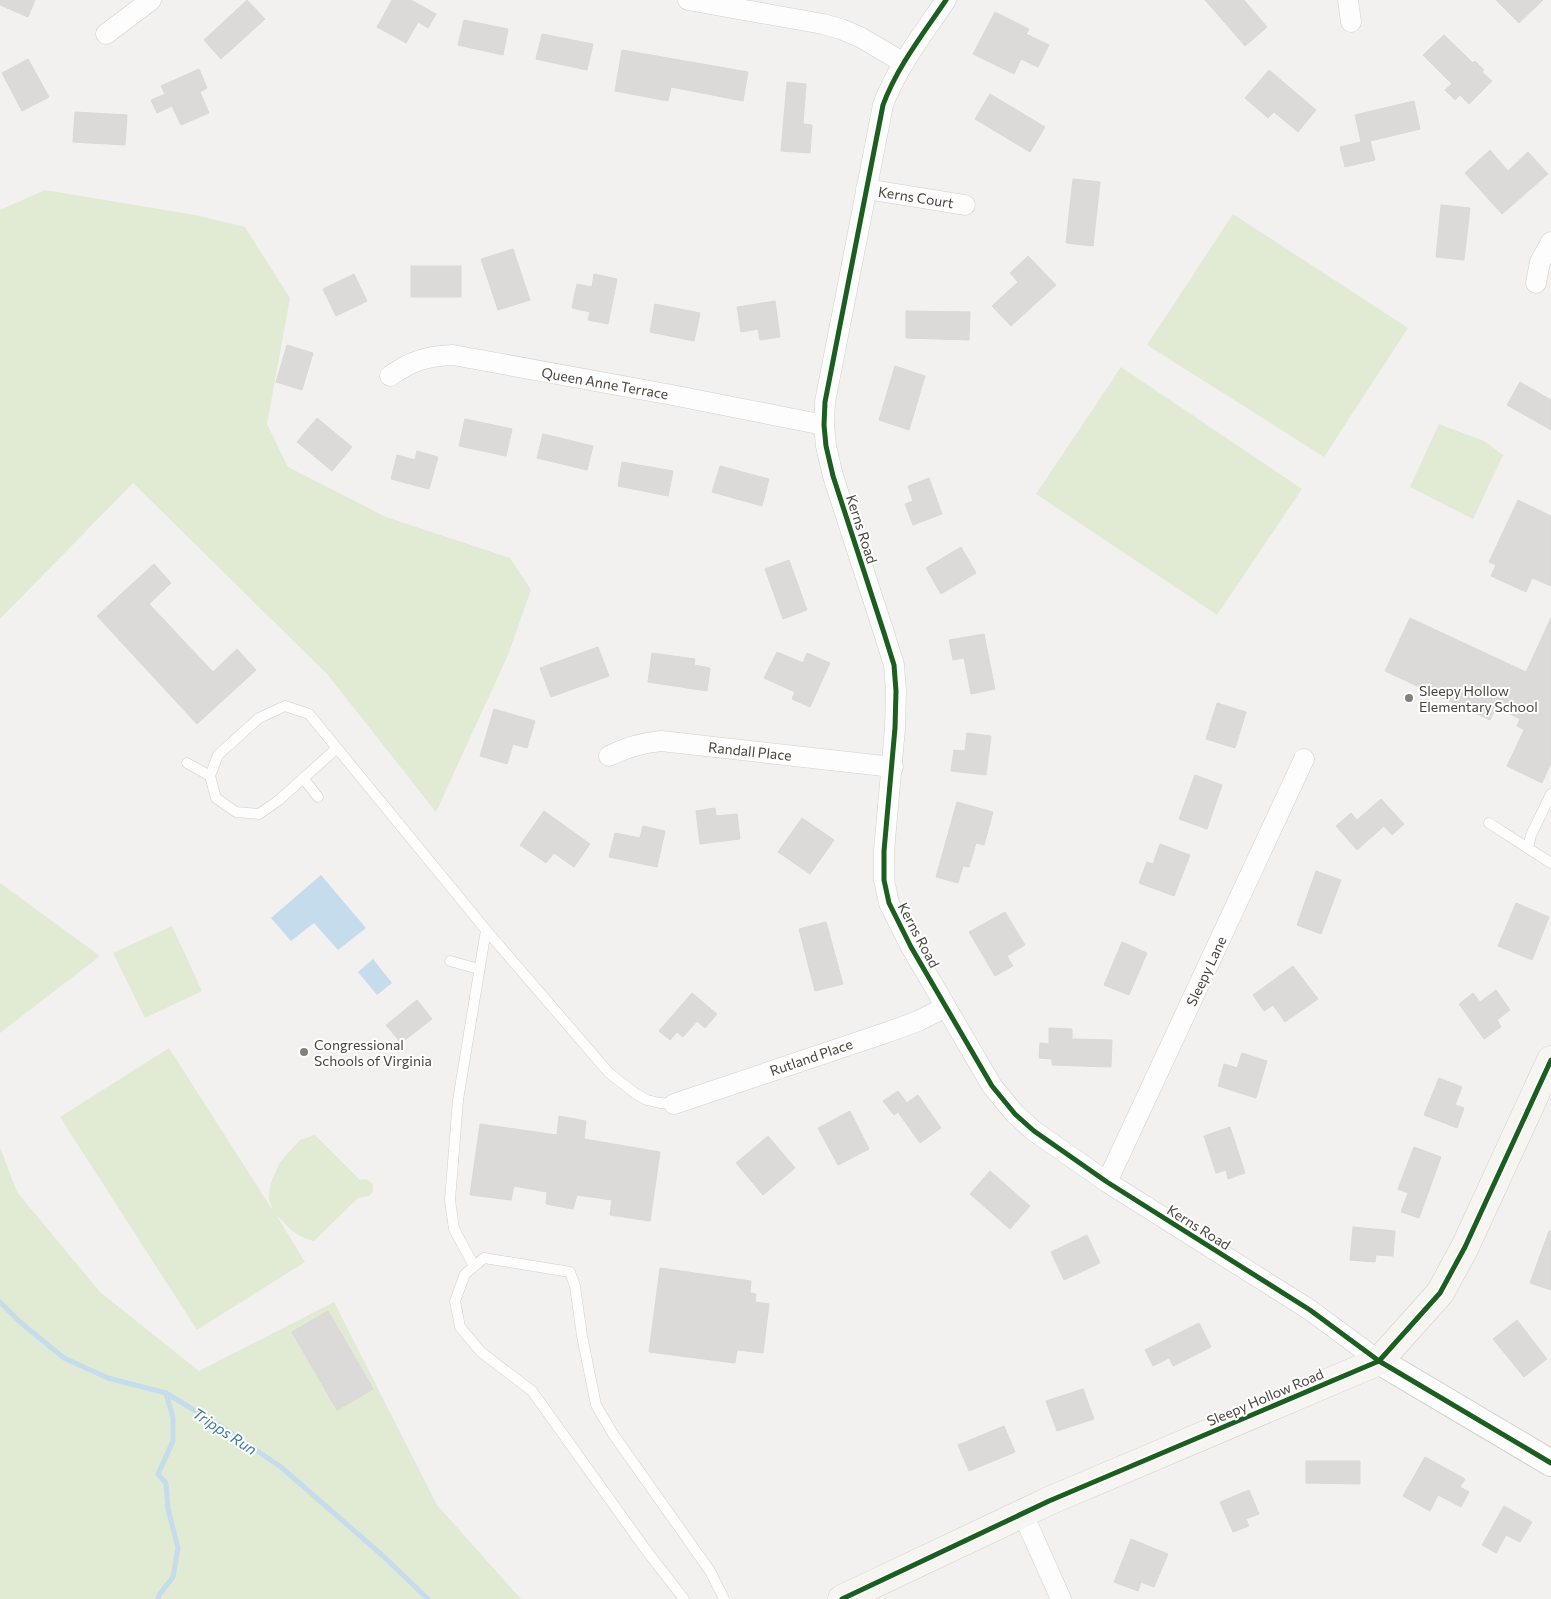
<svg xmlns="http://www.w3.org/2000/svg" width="1551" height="1599" viewBox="0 0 1551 1599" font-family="Commissioner,sans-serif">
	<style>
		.green { fill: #e1ead2 }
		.water { fill: #c5dcec }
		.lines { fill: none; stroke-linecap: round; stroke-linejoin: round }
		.stream { stroke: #c5dcec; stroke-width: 5 }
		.building { fill: #dcdad8; stroke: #dbd8d5 }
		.service-casing { stroke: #d1cfcc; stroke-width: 11 }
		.minor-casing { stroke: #d1cfcc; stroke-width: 21 }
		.tertiary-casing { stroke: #d1cfcc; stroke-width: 28 }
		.secondary-casing { stroke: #d1cec7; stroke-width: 29 }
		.service { stroke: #fdfdfd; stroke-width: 10 }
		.minor { stroke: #fdfdfd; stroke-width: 20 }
		.tertiary { stroke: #fdfdfd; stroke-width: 26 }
		.secondary { stroke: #f7f5f2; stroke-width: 28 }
		.cycleway-casing { stroke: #fff; stroke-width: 8 }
		.cycleway { stroke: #1b5e20; stroke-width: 5 }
		.poi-dot { fill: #84807a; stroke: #fff; stroke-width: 2 }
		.labels { text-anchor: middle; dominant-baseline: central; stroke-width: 4; stroke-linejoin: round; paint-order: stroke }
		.street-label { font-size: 14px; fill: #49433b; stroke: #fff }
		.poi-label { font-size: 14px; fill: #49433b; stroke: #fff; text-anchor: start }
		.water-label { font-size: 15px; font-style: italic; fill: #3d79a2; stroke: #fff }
	</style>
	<rect width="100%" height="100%" fill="#f3f1ef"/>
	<!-- green -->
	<g class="green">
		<path d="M 45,190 L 195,215 L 245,227 L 290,298 L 267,424 L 288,467 L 386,517 L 510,558 L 531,590 L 508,655 L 436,812 L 327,674 L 133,483 L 0,619 L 0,210 Z"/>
		<path d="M 1233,214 L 1408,328 L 1324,457 L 1147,345 Z"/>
		<path d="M 1121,367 L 1302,489 L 1217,615 L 1036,494 Z"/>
		<path d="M 1439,424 L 1484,441 L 1503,455 L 1473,519 L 1410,487 Z"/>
		<path d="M 0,883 L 100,956 L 0,1033 Z"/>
		<path d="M 172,926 L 202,991 L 145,1018 L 113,953 Z"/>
		<path d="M 169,1048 L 273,1211 L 269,1199 L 270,1185 L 280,1162 L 300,1140 L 315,1135 L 360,1180 L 366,1179 L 373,1184 L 373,1192 L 369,1196 L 358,1198 L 314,1241 C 294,1236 291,1229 277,1216 L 305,1262 L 197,1330 L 60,1117 Z"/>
		<path d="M 0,1147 L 17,1192 L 100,1292 L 199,1371 L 334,1302 L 437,1505 L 521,1599 L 0,1599 Z"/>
	</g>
	<!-- water -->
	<g class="water">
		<path d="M 321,875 L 366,928 L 338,950 L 314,923 L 291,941 L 271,918 Z"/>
		<path d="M 373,959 L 392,983 L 377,995 L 358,972 Z"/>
	</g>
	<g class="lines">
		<!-- stream -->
		<g class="stream">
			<path d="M 0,1302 L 20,1322 L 64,1358 L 108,1378 L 166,1393 L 222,1427 L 281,1467 L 382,1555 L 428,1599"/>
			<path d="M 158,1599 L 159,1595 L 173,1577 L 178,1548 L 168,1509 L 166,1483 L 158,1474 L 173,1441 L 173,1418 L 166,1393"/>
		</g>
	</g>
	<!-- building -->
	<g class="building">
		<path d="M 0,0 L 35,0 L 28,17 L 0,5 Z"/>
		<path d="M 247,0 L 265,19 L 221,59 L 204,40 Z"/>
		<path d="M 392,0 L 411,0 L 436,14 L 428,28 L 418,22 L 406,43 L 377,27 Z"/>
		<path d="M 1205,0 L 1244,0 L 1267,27 L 1245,46 Z"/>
		<path d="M 1496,0 L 1543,0 L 1519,23 Z"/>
		<path d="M 995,12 L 1029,29 L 1026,34 L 1049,45 L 1038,67 L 1021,59 L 1014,74 L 973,54 Z"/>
		<path d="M 464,20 L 508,29 L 503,55 L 458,45 Z"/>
		<path d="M 542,34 L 593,44 L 587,70 L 536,59 Z"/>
		<path d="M 1444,35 L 1473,63 L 1475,61 L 1484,70 L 1482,72 L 1492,81 L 1469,104 L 1460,95 L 1455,100 L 1445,90 L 1452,84 L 1423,55 Z"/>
		<path d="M 622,50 L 748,72 L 743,101 L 671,87 L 668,101 L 615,91 Z"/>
		<path d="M 28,59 L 49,97 L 22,111 L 2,73 Z"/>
		<path d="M 199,69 L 207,88 L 200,92 L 209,113 L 181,125 L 172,106 L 157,113 L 151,100 L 165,94 L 161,86 Z"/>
		<path d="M 1269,70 L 1316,110 L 1298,132 L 1274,112 L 1268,118 L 1245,98 Z"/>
		<path d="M 787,82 L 806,84 L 803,124 L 812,125 L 810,153 L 781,151 Z"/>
		<path d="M 990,94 L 1045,127 L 1030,152 L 975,119 Z"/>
		<path d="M 1414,101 L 1420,129 L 1370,141 L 1375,160 L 1345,167 L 1340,147 L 1361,142 L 1355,115 Z"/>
		<path d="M 75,112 L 127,115 L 125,145 L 73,142 Z"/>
		<path d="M 1490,150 L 1508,171 L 1528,152 L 1548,174 L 1502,214 L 1465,173 Z"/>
		<path d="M 1073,179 L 1100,182 L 1093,246 L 1066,243 Z"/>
		<path d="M 1441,205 L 1470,208 L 1464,260 L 1436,257 Z"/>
		<path d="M 513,249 L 530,300 L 498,310 L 481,259 Z"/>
		<path d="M 1028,256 L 1056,285 L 1011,326 L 992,306 L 1018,282 L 1010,273 Z"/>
		<rect x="411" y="266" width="50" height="31"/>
		<path d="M 354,274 L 367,301 L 336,316 L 323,289 Z"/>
		<path d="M 594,274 L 617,279 L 608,324 L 588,320 L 590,312 L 572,308 L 577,284 L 592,287 Z"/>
		<path d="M 775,301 L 780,337 L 760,340 L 758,329 L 741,332 L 737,307 Z"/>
		<path d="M 655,304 L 700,313 L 694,341 L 650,332 Z"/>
		<path d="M 906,311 L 970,312 L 969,340 L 906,338 Z"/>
		<path d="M 287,345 L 313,353 L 302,390 L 276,382 Z"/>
		<path d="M 895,366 L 925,376 L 909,430 L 879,420 Z"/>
		<path d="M 1520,382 L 1551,400 L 1551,430 L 1507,405 Z"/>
		<path d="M 317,418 L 352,447 L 332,471 L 297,442 Z"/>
		<path d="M 465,419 L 512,429 L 506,456 L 459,446 Z"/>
		<path d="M 543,434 L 593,446 L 587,470 L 537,458 Z"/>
		<path d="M 417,451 L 438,457 L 429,489 L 391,479 L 397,455 L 415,460 Z"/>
		<path d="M 622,462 L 673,471 L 668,496 L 618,486 Z"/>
		<path d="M 720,466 L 769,479 L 762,506 L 712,492 Z"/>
		<path d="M 929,478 L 942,514 L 913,525 L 905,504 L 913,501 L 908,486 Z"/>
		<path d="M 1518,500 L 1551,516 L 1551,586 L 1532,578 L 1526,592 L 1491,576 L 1496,565 L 1489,562 Z"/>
		<path d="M 961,547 L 976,573 L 941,594 L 926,568 Z"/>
		<path d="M 789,560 L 807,610 L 783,619 L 765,569 Z"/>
		<path d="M 154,564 L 171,583 L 149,604 L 213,672 L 237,649 L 256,670 L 197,724 L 97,616 Z"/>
		<path d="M 1410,618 L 1526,672 L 1551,618 L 1551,763 L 1542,783 L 1507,766 L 1524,730 L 1517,726 L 1520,719 L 1496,707 L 1490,720 L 1385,671 Z"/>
		<path d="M 984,634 L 995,689 L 971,694 L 964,658 L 953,660 L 949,640 Z"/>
		<path d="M 598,647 L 609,676 L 551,697 L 540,668 Z"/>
		<path d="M 777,652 L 803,663 L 807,653 L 830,663 L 810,707 L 792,699 L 795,692 L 764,678 Z"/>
		<path d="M 652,653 L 695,659 L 694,665 L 710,668 L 707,691 L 648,682 Z"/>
		<path d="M 1217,703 L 1246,712 L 1235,748 L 1206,739 Z"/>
		<path d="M 494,709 L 535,721 L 527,748 L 513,744 L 507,764 L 480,756 Z"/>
		<path d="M 967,733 L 991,736 L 986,775 L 951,771 L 954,750 L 965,751 Z"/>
		<path d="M 1195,775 L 1222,785 L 1207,829 L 1179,819 Z"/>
		<path d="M 1381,799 L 1404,824 L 1392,835 L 1384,826 L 1357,850 L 1336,826 L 1351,813 L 1357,820 Z"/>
		<path d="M 957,802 L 993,812 L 984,845 L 976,843 L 969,867 L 963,866 L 958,883 L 936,877 Z"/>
		<path d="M 715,808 L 716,816 L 737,814 L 740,839 L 700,844 L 696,811 Z"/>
		<path d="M 544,811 L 590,844 L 574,867 L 554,853 L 546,863 L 520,845 Z"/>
		<path d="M 802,818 L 834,840 L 810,874 L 778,852 Z"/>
		<path d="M 643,826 L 665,831 L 657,867 L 609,857 L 615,833 L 640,838 Z"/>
		<path d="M 1160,844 L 1190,855 L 1174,896 L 1139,883 L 1147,862 L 1153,864 Z"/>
		<path d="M 1316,871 L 1341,880 L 1321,934 L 1297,925 Z"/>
		<path d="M 1516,903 L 1549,917 L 1532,960 L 1498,946 Z"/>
		<path d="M 1005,912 L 1025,945 L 1007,956 L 1013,966 L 995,976 L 969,932 Z"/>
		<path d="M 826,922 L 843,984 L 815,991 L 799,929 Z"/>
		<path d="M 1122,942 L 1147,953 L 1129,995 L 1104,985 Z"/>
		<path d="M 1293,966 L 1318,999 L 1285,1022 L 1273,1005 L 1264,1011 L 1253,995 Z"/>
		<path d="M 1496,990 L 1510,1010 L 1497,1020 L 1501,1027 L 1484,1039 L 1459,1004 L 1473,993 L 1480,1002 Z"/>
		<path d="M 692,993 L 717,1014 L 705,1028 L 697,1021 L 683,1037 L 677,1032 L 670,1040 L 659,1031 Z"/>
		<path d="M 417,1000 L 432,1019 L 401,1043 L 386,1025 Z"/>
		<path d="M 1049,1028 L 1072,1029 L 1072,1039 L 1112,1040 L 1111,1067 L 1052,1065 L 1052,1059 L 1039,1058 L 1040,1043 L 1049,1044 Z"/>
		<path d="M 1242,1053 L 1267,1061 L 1256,1098 L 1218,1086 L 1224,1064 L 1237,1068 Z"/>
		<path d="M 1439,1078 L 1462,1087 L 1455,1105 L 1464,1108 L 1457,1128 L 1424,1115 Z"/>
		<path d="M 898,1091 L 907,1103 L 918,1095 L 941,1128 L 920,1143 L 898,1112 L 894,1115 L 883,1101 Z"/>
		<path d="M 850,1111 L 869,1149 L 838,1165 L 818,1128 Z"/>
		<path d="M 559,1116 L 586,1121 L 584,1139 L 660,1152 L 650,1221 L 610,1215 L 612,1200 L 577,1195 L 573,1209 L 546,1204 L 547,1192 L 514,1186 L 511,1200 L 470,1195 L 480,1124 L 557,1135 Z"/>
		<path d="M 1230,1127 L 1245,1173 L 1228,1179 L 1226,1170 L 1216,1173 L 1204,1136 Z"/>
		<path d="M 768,1136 L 795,1168 L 763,1195 L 736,1163 Z"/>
		<path d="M 1414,1147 L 1441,1157 L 1419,1218 L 1401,1212 L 1408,1193 L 1398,1189 Z"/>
		<path d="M 990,1171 L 1030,1206 L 1010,1229 L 970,1194 Z"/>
		<path d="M 1353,1227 L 1395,1231 L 1393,1256 L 1376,1255 L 1375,1262 L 1350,1260 Z"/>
		<path d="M 1549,1231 L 1551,1231 L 1551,1290 L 1530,1283 Z"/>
		<path d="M 1087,1235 L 1100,1263 L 1064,1280 L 1051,1252 Z"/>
		<path d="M 660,1268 L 751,1281 L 750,1293 L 756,1294 L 755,1302 L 769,1304 L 763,1353 L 737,1350 L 735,1363 L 649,1352 Z"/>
		<path d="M 328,1311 L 373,1389 L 337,1410 L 292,1332 Z"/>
		<path d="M 1517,1320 L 1547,1359 L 1524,1377 L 1493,1339 Z"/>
		<path d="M 1199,1323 L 1211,1347 L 1173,1366 L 1169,1358 L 1153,1366 L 1145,1350 Z"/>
		<path d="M 1083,1389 L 1094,1419 L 1057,1431 L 1046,1401 Z"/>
		<path d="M 1004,1426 L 1015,1452 L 969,1471 L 958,1445 Z"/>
		<path d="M 1425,1457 L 1465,1479 L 1460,1487 L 1469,1492 L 1461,1507 L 1438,1495 L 1430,1511 L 1403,1496 Z"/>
		<path d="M 1306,1461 L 1360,1461 L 1360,1484 L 1306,1483 Z"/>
		<path d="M 1249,1490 L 1259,1514 L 1246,1519 L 1249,1526 L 1233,1532 L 1220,1502 Z"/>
		<path d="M 1504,1506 L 1532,1522 L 1520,1542 L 1506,1535 L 1496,1553 L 1482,1545 Z"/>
		<path d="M 1131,1539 L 1168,1554 L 1154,1587 L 1141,1582 L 1138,1591 L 1114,1582 Z"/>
	</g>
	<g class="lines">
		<defs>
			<g id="service">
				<path d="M 337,748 L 279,800 L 259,814 L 236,812 L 216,798 L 210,776 L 218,755 L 259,718 L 285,706 L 309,714 L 486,930 L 458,1100 L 450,1200 L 454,1229 L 474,1266"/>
				<path d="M 187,763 L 210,776"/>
				<path d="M 303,778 L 318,797"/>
				<path d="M 1489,823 L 1551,863"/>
				<path d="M 1528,848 L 1531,835 L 1551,794"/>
				<path d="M 486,930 L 609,1073 L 636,1094 L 647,1100 L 660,1103 L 674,1104"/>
				<path d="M 450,961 L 479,969"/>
				<path d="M 684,1599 L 646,1550 L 532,1391 L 481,1352 L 460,1327 L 455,1301 L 465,1274 L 484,1258 L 570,1272 L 575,1286 L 582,1336 L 596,1405 L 613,1434 L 710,1571 L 724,1599"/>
			</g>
			<g id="minor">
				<path d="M 688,0 L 823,24 L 841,29 L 860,37 L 904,63"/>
				<path d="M 946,0 C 923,34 897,67 883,105 L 825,402 L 824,425 L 826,446 L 833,476 L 884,633 L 894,665 L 896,691 L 895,728 L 884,851 L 884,880 L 889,903 L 911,947 L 992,1086 L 1015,1114 L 1034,1131 L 1107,1182 L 1310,1310 L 1379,1361"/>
				<path d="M 1348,0 L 1351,22"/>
				<path d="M 106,34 L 151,0"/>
				<path d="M 866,189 L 965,205"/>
				<path d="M 1536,283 L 1540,262 L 1551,242"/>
				<path d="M 390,376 C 411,361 427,356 453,355 L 672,395 L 824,425"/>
				<path d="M 609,756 C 626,747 642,743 661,741 L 893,767"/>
				<path d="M 674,1104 L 891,1031 L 918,1021 L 946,1007"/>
				<path d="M 1107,1182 L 1304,759"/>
				<path d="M 1023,1514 L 1061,1599"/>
			</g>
			<path id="tertiary" d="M 1379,1361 L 1551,1463"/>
			<path id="secondary" d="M 842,1599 L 1049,1501 L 1379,1361 L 1440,1293 L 1465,1247 L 1551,1060"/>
		</defs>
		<!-- service casing -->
		<use href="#service" class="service-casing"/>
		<!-- minor casing -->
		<use href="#minor" class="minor-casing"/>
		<!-- tertiary casing -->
		<use href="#tertiary" class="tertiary-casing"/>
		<!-- secondary casing -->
		<use href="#secondary" class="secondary-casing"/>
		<!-- service -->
		<use href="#service" class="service"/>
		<!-- minor -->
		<use href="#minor" class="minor"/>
		<!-- tertiary -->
		<use href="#tertiary" class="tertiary"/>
		<!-- secondary -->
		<use href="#secondary" class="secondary"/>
		<defs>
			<g id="cycleway">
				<path d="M 946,0 C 923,34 897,67 883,105 L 825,402 L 824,425 L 826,446 L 833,476 L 884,633 L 894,665 L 896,691 L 895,728 L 884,851 L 884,880 L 889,903 L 911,947 L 992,1086 L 1015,1114 L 1034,1131 L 1107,1182 L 1310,1310 L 1379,1361 L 1551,1463"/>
				<path d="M 842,1599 L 1049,1501 L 1379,1361 L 1440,1293 L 1465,1247 L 1551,1060"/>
			</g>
		</defs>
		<!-- cycleway casing -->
		<use href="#cycleway" class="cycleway-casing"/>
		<!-- cycleway -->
		<use href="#cycleway" class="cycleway"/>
	</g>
	<!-- markers -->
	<g class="poi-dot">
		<circle cx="1409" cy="698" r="5"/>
		<circle cx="304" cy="1052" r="5"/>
	</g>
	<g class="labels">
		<!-- street labels -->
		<g class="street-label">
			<text transform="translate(916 197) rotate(9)">Kerns Court</text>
			<text transform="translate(605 383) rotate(10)">Queen Anne Terrace</text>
			<text transform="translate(862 529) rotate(72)">Kerns Road</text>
			<text transform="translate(750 751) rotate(6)">Randall Place</text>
			<text transform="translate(919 935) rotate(62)">Kerns Road</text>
			<text transform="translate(1206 971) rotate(-65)">Sleepy Lane</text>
			<text transform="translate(811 1057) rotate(-19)">Rutland Place</text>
			<text transform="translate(1199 1227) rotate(32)">Kerns Road</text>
			<text transform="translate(1265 1397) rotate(-23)">Sleepy Hollow Road</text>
		</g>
		<!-- poi labels -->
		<g class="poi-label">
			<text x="1419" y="690">Sleepy Hollow<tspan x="1419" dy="16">Elementary School</tspan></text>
			<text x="314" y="1044">Congressional<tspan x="314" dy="16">Schools of Virginia</tspan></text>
		</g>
		<!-- water labels -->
		<g class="water-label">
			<text transform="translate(225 1431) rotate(33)">Tripps Run</text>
		</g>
	</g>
</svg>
